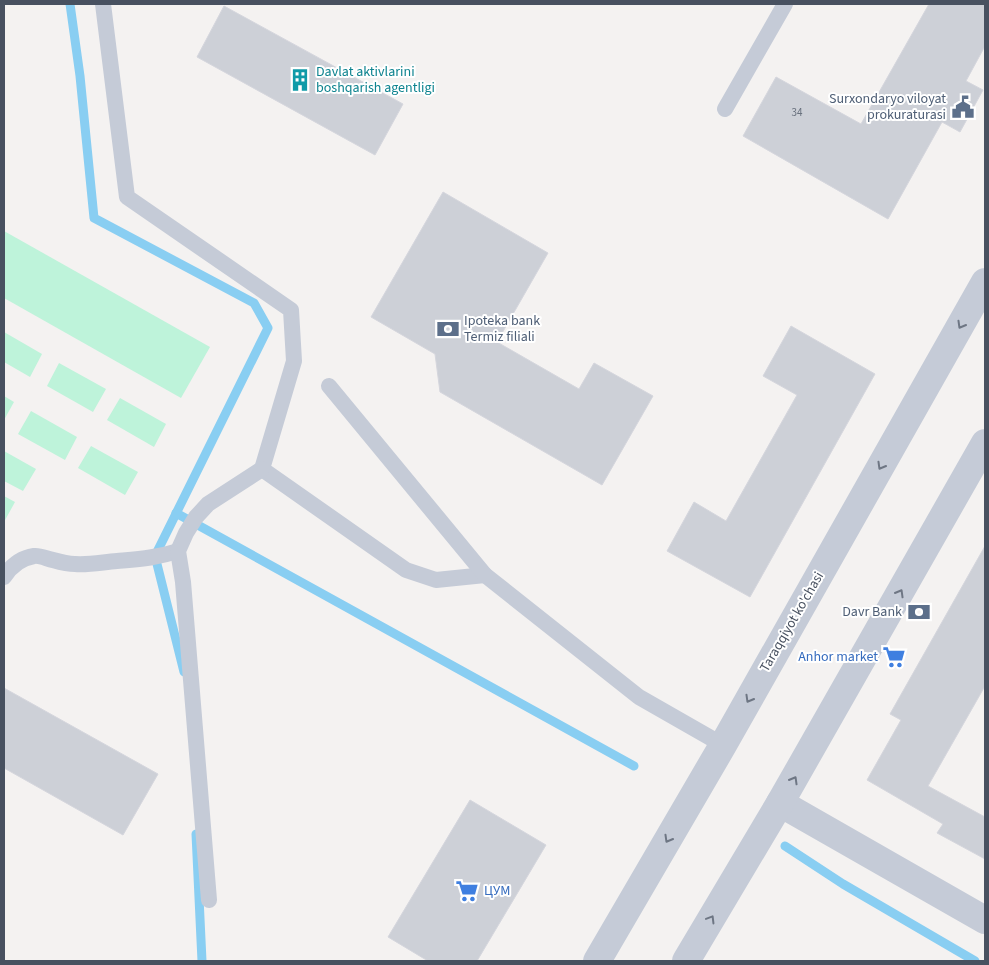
<svg xmlns="http://www.w3.org/2000/svg" width="989" height="965" viewBox="0 0 989 965" font-family="'Source Sans 3',sans-serif">
	<style>
		.green { fill: #bef3da }
		.lines { fill: none; stroke-linecap: round; stroke-linejoin: round }
		.stream { stroke: #89cef2; stroke-width: 9 }
		.building { fill: #cdd0d7; stroke: #d5d6dd }
		.service { stroke: #c5cbd7; stroke-width: 16 }
		.minor { stroke: #c5cbd7; stroke-width: 28 }
		.tertiary { stroke: #c5cbd7; stroke-width: 28 }
		.oneway { stroke: #6e7684 }
		.labels { text-anchor: middle; dominant-baseline: central; stroke-width: 4; stroke-linejoin: round; paint-order: stroke }
		.number-label { font-size: 11px; fill: #69717e }
		.culture-label { font-size: 14px; fill: #0d838f; stroke: #fff; text-anchor: start }
		.service-label { font-size: 14px; fill: #4e5e75; stroke: #fff; text-anchor: end }
		.street-label { font-size: 14px; fill: #485160; stroke: #fff }
		.shop-label { font-size: 14px; fill: #366cbe; stroke: #fff; text-anchor: end }
	</style>
	<rect width="100%" height="100%" fill="#f4f2f1"/>
	<!-- green -->
	<g class="green">
		<path d="M 4,231 L 210,347 L 181,398 L 4,298 Z"/>
		<path d="M 4,332 L 42,354 L 30,377 L 4,362 Z"/>
		<path d="M 59,363 L 106,389 L 93,412 L 47,386 Z"/>
		<path d="M 4,396 L 14,402 L 4,420 Z"/>
		<path d="M 120,398 L 166,424 L 154,447 L 107,420 Z"/>
		<path d="M 31,411 L 77,437 L 65,460 L 18,434 Z"/>
		<path d="M 91,446 L 138,472 L 125,495 L 78,468 Z"/>
		<path d="M 4,451 L 36,469 L 23,491 L 4,481 Z"/>
		<path d="M 4,496 L 15,502 L 4,522 Z"/>
	</g>
	<g class="lines">
		<!-- stream -->
		<g class="stream">
			<path d="M 70,4 L 80,76 L 94,218 L 254,303 L 268,328 L 155,556 L 184,672"/>
			<path d="M 176,513 L 634,766"/>
			<path d="M 196,834 L 202,961"/>
			<path d="M 785,846 L 843,884 L 975,961"/>
		</g>
	</g>
	<!-- building -->
	<g class="building">
		<path d="M 929,4 L 985,4 L 985,46 L 966,81 L 983,90 L 960,132 L 942,122 L 888,219 L 743,136 L 776,77 L 861,124 Z"/>
		<path d="M 224,6 L 403,104 L 375,155 L 197,57 Z"/>
		<path d="M 443,192 L 548,253 L 497,342 L 579,389 L 594,363 L 653,396 L 602,485 L 440,392 L 435,354 L 371,317 Z"/>
		<path d="M 791,326 L 875,374 L 750,597 L 667,551 L 694,502 L 726,521 L 797,395 L 763,376 Z"/>
		<path d="M 985,546 L 985,686 L 928,786 L 985,817 L 985,859 L 937,833 L 943,824 L 867,780 L 901,720 L 890,714 Z"/>
		<path d="M 4,688 L 158,774 L 123,835 L 4,768 Z"/>
		<path d="M 470,800 L 546,845 L 477,961 L 428,961 L 388,937 Z"/>
	</g>
	<g class="lines">
		<!-- service -->
		<g class="service">
			<path d="M 103,4 L 127,197 L 291,310 L 294,361 L 262,469 L 406,570 L 436,580 L 485,575"/>
			<path d="M 725,109 L 785,4"/>
			<path d="M 329,386 L 485,575 L 639,697 L 723,745"/>
			<path d="M 4,577 C 11,566 21,558 34,556 C 40,555 47,559 53,560 C 60,562 68,564 75,564 C 90,565 103,562 117,561 C 139,559 156,558 178,551"/>
			<path d="M 209,900 L 183,582 L 178,551 L 186,533 L 196,517 L 208,504 L 262,469"/>
		</g>
		<!-- minor -->
		<path class="minor" d="M 780,803 L 985,920"/>
		<!-- tertiary -->
		<g class="tertiary">
			<path d="M 597,961 L 723,745 L 985,282"/>
			<path d="M 686,961 L 780,803 L 985,443"/>
		</g>
	</g>
	<!-- one-way arrows -->
	<defs><path id="oneway-chevron" d="M-2-3.5L2.5 0L-2 3.5" fill="none" stroke-width="1.6" stroke-linecap="round" stroke-linejoin="round" transform="scale(1.25)"/></defs>
	<g class="oneway">
		<use href="#oneway-chevron" transform="translate(961 325) rotate(120)"/>
		<use href="#oneway-chevron" transform="translate(881 466) rotate(120)"/>
		<use href="#oneway-chevron" transform="translate(900 593) rotate(-60)"/>
		<use href="#oneway-chevron" transform="translate(749 699) rotate(120)"/>
		<use href="#oneway-chevron" transform="translate(794 780) rotate(-60)"/>
		<use href="#oneway-chevron" transform="translate(668 839) rotate(120)"/>
		<use href="#oneway-chevron" transform="translate(711 919) rotate(-59)"/>
	</g>
	<!-- icons -->
	<defs>
		<symbol id="building-bare" viewBox="-9 -9 18 18"><path d="M-4-6H4V6H1V3H-1V6H-4ZM-2.5-4.3h1.7v1.8h-1.7ZM.8-4.3h1.7v1.8H.8ZM-2.5-1h1.7V.8h-1.7ZM.8-1h1.7V.8H.8Z" fill="#0f9aa8" stroke="#fff" stroke-width="2.5" paint-order="stroke"/></symbol>
		<symbol id="civic-bare" viewBox="-9 -9 18 18"><path d="M-.6-6.5H3V-4.5H.6V-3L4-1V1h2V6H-6V1h2V-1L-.6-3ZM-1.2 2.5V6h2.4V2.5Z" fill="#5c6f8a" stroke="#fff" stroke-width="2.5" paint-order="stroke"/></symbol>
		<symbol id="bank-bare" viewBox="-9 -9 18 18"><path d="M-6-4H6V4H-6ZM0-2.3a2.3 2.3 0 1 0 0 4.6a2.3 2.3 0 1 0 0-4.6Z" fill="#5c6f8a" stroke="#fff" stroke-width="2.5" paint-order="stroke"/></symbol>
		<symbol id="supermarket-bare" viewBox="-9 -9 18 18"><path d="M-6-5.5h2.5l.6 2H6L4.5 2H-2.5L-4.4-4H-6ZM-1.5 3.2a1.3 1.3 0 1 0 .1 0ZM3 3.2a1.3 1.3 0 1 0 .1 0Z" fill="#3f7fe0" stroke="#fff" stroke-width="2.5" paint-order="stroke"/></symbol>
	</defs>
	<g fill-rule="evenodd">
		<use href="#building-bare" x="284" y="64" width="32" height="32"/>
		<use href="#civic-bare" x="947" y="91" width="32" height="32"/>
		<use href="#bank-bare" x="432" y="313" width="32" height="32"/>
		<use href="#bank-bare" x="903" y="596" width="32" height="32"/>
		<use href="#supermarket-bare" x="878" y="641" width="32" height="32"/>
		<use href="#supermarket-bare" x="451" y="875" width="32" height="32"/>
	</g>
	<g class="labels">
		<!-- number labels -->
		<g class="number-label">
			<text x="797" y="112">34</text>
		</g>
		<!-- culture labels -->
		<g class="culture-label">
			<text x="316" y="72">Davlat aktivlarini<tspan x="316" dy="16">boshqarish agentligi</tspan></text>
		</g>
		<!-- service labels -->
		<g class="service-label">
			<text x="946" y="99">Surxondaryo viloyat<tspan x="946" dy="16">prokuraturasi</tspan></text>
			<text x="464" y="321" text-anchor="start">Ipoteka bank<tspan x="464" dy="16">Termiz filiali</tspan></text>
			<text x="902" y="612">Davr Bank</text>
		</g>
		<!-- street labels -->
		<g class="street-label">
			<text transform="translate(792 622) rotate(-60)">Taraqqiyot ko'chasi</text>
		</g>
		<!-- shop labels -->
		<g class="shop-label">
			<text x="878" y="657">Anhor market</text>
			<text x="484" y="891" text-anchor="start">ЦУМ</text>
		</g>
	</g>
	<!-- border -->
	<rect width="989" height="965" fill="none" stroke="#485160" stroke-width="10"/>
</svg>
